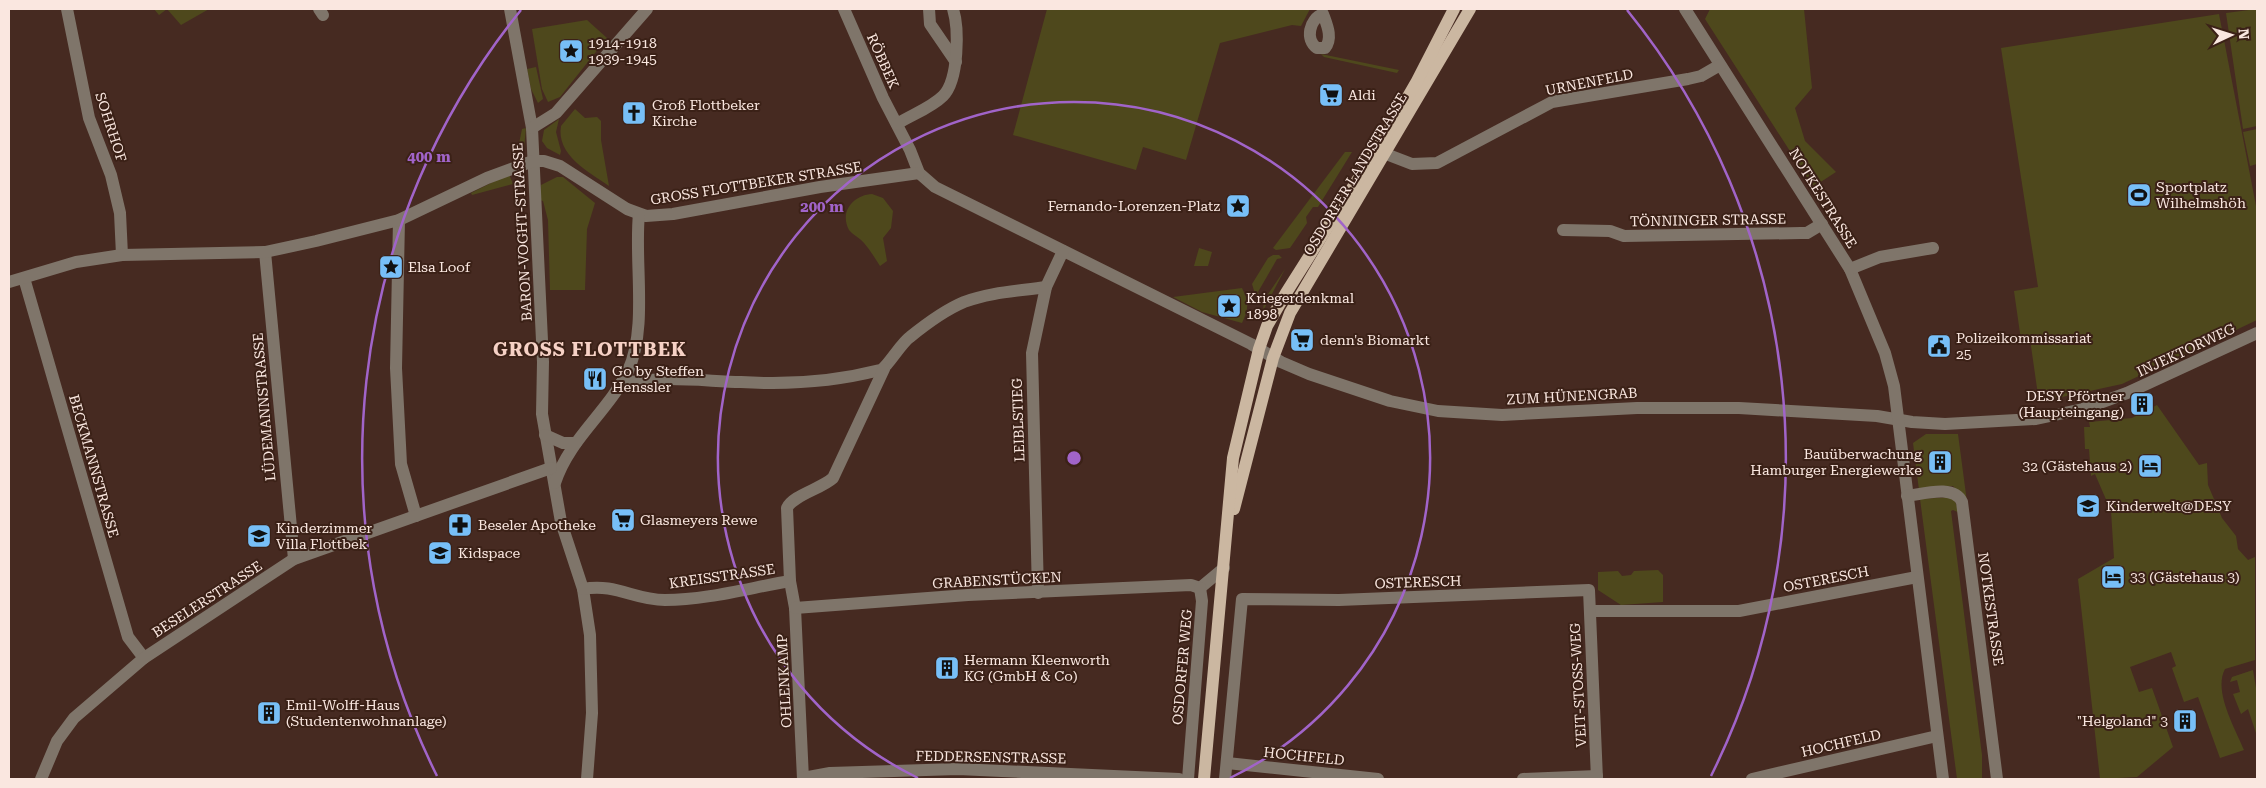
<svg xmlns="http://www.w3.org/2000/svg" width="2266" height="788" viewBox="0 0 2266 788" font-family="'Roboto Serif',serif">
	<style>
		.green { fill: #4e481c }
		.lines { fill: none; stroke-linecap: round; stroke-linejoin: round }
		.minor { stroke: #7f756a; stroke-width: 12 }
		.major { stroke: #cbb7a1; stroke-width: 12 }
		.ring { fill: none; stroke: #a164c9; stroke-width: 2.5 }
		.labels { text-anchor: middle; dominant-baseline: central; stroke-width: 4; stroke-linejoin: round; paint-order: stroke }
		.poi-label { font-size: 14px; fill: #fae7e0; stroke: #3b2117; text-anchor: start }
		.street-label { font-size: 14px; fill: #fae7e0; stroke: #3b2117 }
		.district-label { font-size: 19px; font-weight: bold; letter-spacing: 1px; fill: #f6d1c5; stroke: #3b2117 }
		.centre { fill: #a164c9; stroke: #3b2117; stroke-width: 2.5 }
		.ring-label { font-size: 15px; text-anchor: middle; font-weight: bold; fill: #a164c9; stroke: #3b2117; stroke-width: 4; stroke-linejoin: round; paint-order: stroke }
	</style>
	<rect width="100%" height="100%" fill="#462a21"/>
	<!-- green -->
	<g class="green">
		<path d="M 154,9 L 209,9 L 181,25 L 167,9 L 159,15 Z"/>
		<path d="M 1047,9 L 1310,9 L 1301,26 L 1292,25 L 1220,43 L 1186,160 L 1143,147 L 1136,170 L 1013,135 Z"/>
		<path d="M 1710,9 L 1804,9 L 1812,88 L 1795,108 L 1805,141 L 1836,172 L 1813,187 L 1705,19 Z"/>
		<path d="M 2257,9 L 2257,126 L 2243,129 L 2226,13 Z"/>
		<path d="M 2219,14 L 2257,211 L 2257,320 L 2122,384 L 2039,402 L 2030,339 L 2021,340 L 2014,291 L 2038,287 L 2001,48 Z"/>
		<path d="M 587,20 L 607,38 L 560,97 L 548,102 L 542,89 L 532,29 Z"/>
		<path d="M 1321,54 L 1399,70 L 1397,73 L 1324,57 Z"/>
		<path d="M 536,67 L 543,99 L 538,103 L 531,89 L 527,69 Z"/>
		<path d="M 575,109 L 585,118 L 597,117 L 601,121 L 601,140 L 609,186 C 589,172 556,155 561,126 Z"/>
		<path d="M 559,119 L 556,132 L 561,151 L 560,155 L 547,148 L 542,141 L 544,130 Z"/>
		<path d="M 526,128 L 524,149 L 516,158 L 522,129 Z"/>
		<path d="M 2257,129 L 2257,164 L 2250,166 L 2243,132 Z"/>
		<path d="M 1345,152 L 1352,152 L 1318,207 L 1313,207 L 1306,217 L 1307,223 L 1290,248 L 1276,250 L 1273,248 Z"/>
		<path d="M 509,174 L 513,184 L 472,195 L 471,193 Z"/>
		<path d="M 557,177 L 563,177 L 595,203 L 587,229 L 585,290 L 550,290 L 548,220 L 543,201 L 540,200 L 541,185 Z"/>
		<path d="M 872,194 L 883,198 L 893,211 L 891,228 L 883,238 L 887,261 L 880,266 C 875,258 870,250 864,243 C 860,238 853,235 849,230 C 839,211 854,195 872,194 Z"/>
		<path d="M 1199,248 L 1212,252 L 1208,266 L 1194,266 Z"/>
		<path d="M 1273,255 L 1279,255 L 1282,258 L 1277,259 L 1258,292 L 1260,296 L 1256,297 L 1252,284 L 1268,258 Z"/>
		<path d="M 1285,269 L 1263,311 L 1264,300 Z"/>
		<path d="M 1242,288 C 1249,302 1249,308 1242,323 L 1202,312 L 1173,297 Z"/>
		<path d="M 2157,405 L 2199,465 L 2207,463 L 2208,485 L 2222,518 L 2236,536 L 2238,549 L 2248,560 L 2255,557 L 2255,660 L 2225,669 C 2213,691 2235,728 2244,750 L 2220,758 L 2198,697 L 2184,702 L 2172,668 L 2176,666 L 2171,652 L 2130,667 L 2139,692 L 2152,688 L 2173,747 L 2137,777 L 2100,779 L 2078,579 L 2114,558 L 2111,511 L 2095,474 L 2091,476 L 2089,449 L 2085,449 L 2084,427 L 2090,427 L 2089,422 L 2132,418 Z"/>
		<path d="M 1926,434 L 1958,434 L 1967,502 L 1953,486 L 1919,490 L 1913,443 Z"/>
		<path d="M 1953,497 L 1960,513 L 1953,510 L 1951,511 L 1982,755 L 1982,779 L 1957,779 L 1920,499 Z"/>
		<path d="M 1658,570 L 1663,575 L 1663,602 L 1621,605 L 1598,590 L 1598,572 L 1618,571 L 1622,576 L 1631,575 L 1634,571 Z"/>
		<path d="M 2253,670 L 2257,694 L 2257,736 L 2248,709 L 2241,714 L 2233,694 L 2240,692 L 2237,680 L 2230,682 L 2232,677 Z"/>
	</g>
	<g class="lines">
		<!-- minor -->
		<g class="minor">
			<path d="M 67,9 L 89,118 L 111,175 L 120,213 L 122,255"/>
			<path d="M 319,9 L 323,15"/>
			<path d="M 510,9 L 532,128 L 543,362 L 542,414 L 561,522 L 583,589 L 590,635 L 592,713 L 587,779"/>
			<path d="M 844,9 L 883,98 L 910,150 L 919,173 L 935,187 L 1251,344 L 1281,362 L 1309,374 L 1390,401 L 1438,411 L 1502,415 L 1637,408 L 1739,408 L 1877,416 L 1912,422 L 1945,424 L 2036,419 L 2083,409 L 2127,393 L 2257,333"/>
			<path d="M 929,9 L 930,24 L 956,62"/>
			<path d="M 1685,9 L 1850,269 L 1885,353 L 1894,386 L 1943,779"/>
			<path d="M 1323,14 C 1327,25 1333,38 1325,48 L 1317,48 C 1305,40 1309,19 1323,14 Z"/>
			<path d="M 897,124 C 911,115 931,108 943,96 C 959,80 959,28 953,9"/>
			<path d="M 532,128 L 556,113 L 647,9"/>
			<path d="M 1386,154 L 1412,164 L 1437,163 L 1552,102 L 1688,79 L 1701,76 L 1720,65"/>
			<path d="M 399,220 L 396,368 L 401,464 L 416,516"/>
			<path d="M 1563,230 L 1610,231 L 1624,236 L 1801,233 L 1807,233 L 1822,224"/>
			<path d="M 265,252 L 294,559"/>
			<path d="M 1850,269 L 1880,257 L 1933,248"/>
			<path d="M 24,278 L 128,637 L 144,658"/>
			<path d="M 9,282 L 76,262 L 122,255 L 265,252 L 316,241 L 399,220 L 487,178 L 533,161 L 544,161 L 560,166 L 627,209 L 646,216 L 673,214 L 820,187 L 919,173"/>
			<path d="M 620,384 C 659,375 702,381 741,382 C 789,385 833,382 880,370 C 887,368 901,343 910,337 C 926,324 945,310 964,302 C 990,292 1020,291 1046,287"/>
			<path d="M 545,435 L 563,443 L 576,443"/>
			<path d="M 555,483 C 569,439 608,412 628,371 C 648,328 634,261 639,214"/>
			<path d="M 1907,496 C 1923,494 1954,484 1962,502 L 1997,779"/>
			<path d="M 790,581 L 795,608 L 803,779"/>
			<path d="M 1200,588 L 1224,568"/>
			<path d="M 583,589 C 616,583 634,600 665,600 C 706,600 749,588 790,581 L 787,508 C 793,495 821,489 833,478 L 884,369"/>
			<path d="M 1038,593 L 1032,353 L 1046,287 L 1063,251"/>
			<path d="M 795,608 L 968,595 L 1191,585 L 1200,588"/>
			<path d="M 1590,611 L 1739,611 L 1917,577"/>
			<path d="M 1227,763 L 1378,779"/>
			<path d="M 803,778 L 830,773 L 958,769 L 1179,779"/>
			<path d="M 41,779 L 57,741 L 74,718 L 144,658 L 294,559 L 551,468"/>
			<path d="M 1188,779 L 1202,601 L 1200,588"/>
			<path d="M 1225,779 L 1242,599 L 1339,600 L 1589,590 L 1597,779"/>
			<path d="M 1523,779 L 1597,776"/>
			<path d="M 1752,779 L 1937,736"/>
		</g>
		<!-- major -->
		<g class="major">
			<path d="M 1234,509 L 1273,358 L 1290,313 L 1470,9"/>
			<path d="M 1204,779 L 1233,458 L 1259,349 L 1267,326 L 1286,293 L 1387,133 L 1417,81 L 1454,9"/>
		</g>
	</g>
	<!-- distance rings -->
	<g class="ring">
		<path d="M918 778A356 356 0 1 1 1230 778"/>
		<path d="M437 776A712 712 0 0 1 521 10M1627 10A712 712 0 0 1 1711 776"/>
	</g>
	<!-- icons -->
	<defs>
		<symbol id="sight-square" viewBox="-11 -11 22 22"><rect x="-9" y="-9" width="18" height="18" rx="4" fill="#77bff7" stroke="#3b2117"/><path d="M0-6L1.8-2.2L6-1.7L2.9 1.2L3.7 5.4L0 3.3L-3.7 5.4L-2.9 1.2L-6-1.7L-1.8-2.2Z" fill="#111"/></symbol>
		<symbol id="supermarket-square" viewBox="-11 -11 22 22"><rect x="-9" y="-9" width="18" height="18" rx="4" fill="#77bff7" stroke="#3b2117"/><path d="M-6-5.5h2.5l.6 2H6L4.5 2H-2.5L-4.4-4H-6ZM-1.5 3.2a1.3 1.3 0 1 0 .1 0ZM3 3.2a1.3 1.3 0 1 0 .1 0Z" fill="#111"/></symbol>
		<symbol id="church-square" viewBox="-11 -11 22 22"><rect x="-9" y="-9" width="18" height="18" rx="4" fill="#77bff7" stroke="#3b2117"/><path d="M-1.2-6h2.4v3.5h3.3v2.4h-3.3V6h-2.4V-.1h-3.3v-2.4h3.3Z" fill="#111"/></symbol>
		<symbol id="stadium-square" viewBox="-11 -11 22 22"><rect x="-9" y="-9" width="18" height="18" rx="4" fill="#77bff7" stroke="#3b2117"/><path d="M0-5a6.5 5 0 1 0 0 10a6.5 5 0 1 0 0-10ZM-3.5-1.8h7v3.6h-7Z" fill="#111"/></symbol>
		<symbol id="civic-square" viewBox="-11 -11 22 22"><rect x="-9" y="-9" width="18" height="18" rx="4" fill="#77bff7" stroke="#3b2117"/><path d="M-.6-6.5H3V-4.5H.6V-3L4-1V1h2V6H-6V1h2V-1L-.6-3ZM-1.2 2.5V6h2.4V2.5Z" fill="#111"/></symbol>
		<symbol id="restaurant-square" viewBox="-11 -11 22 22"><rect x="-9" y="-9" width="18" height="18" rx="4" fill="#77bff7" stroke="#3b2117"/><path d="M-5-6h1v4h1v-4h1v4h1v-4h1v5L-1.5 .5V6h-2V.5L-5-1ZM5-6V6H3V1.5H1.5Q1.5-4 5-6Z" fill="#111"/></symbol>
		<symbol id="building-square" viewBox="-11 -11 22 22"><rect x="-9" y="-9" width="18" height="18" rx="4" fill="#77bff7" stroke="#3b2117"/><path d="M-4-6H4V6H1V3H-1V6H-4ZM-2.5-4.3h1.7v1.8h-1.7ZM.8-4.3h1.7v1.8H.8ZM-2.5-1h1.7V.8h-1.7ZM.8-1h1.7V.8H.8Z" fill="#111"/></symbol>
		<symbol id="hotel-square" viewBox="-11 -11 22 22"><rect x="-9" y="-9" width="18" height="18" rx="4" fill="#77bff7" stroke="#3b2117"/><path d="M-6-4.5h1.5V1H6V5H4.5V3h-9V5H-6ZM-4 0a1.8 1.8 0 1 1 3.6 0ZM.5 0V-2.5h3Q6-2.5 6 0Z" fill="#111"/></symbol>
		<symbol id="school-square" viewBox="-11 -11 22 22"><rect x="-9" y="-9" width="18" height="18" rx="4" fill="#77bff7" stroke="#3b2117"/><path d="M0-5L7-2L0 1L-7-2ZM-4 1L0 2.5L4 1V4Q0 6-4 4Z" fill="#111"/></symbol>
		<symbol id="pharmacy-square" viewBox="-11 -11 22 22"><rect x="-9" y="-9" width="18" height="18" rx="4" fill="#77bff7" stroke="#3b2117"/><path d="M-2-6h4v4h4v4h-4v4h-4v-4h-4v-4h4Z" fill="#111"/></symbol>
	</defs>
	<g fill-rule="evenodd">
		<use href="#sight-square" x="557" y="37" width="28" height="28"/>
		<use href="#supermarket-square" x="1317" y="81" width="28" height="28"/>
		<use href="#church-square" x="620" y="99" width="28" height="28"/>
		<use href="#stadium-square" x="2125" y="181" width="28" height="28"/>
		<use href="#sight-square" x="1224" y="192" width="28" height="28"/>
		<use href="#sight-square" x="377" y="253" width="28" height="28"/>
		<use href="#sight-square" x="1215" y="292" width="28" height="28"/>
		<use href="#supermarket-square" x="1288" y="326" width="28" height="28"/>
		<use href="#civic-square" x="1925" y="332" width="28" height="28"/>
		<use href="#restaurant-square" x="581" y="365" width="28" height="28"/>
		<use href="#building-square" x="2128" y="390" width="28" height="28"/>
		<use href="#building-square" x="1926" y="448" width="28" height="28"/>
		<use href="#hotel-square" x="2136" y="452" width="28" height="28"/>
		<use href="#school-square" x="2074" y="492" width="28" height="28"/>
		<use href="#supermarket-square" x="609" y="506" width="28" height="28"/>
		<use href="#pharmacy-square" x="446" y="511" width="28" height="28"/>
		<use href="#school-square" x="245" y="522" width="28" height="28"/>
		<use href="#school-square" x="426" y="539" width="28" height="28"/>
		<use href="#hotel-square" x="2099" y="563" width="28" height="28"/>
		<use href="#building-square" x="933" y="654" width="28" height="28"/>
		<use href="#building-square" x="255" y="699" width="28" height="28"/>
		<use href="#building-square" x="2171" y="707" width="28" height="28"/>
	</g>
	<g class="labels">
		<!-- poi labels -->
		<g class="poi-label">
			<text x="588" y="43">1914-1918<tspan x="588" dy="16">1939-1945</tspan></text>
			<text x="1348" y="95">Aldi</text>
			<text x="652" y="105">Groß Flottbeker<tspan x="652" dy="16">Kirche</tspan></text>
			<text x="2156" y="187">Sportplatz<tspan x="2156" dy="16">Wilhelmshöh</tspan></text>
			<text x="1220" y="206" text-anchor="end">Fernando-Lorenzen-Platz</text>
			<text x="408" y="267">Elsa Loof</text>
			<text x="1246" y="298">Kriegerdenkmal<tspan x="1246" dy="16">1898</tspan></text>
			<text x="1956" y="338">Polizeikommissariat<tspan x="1956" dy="16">25</tspan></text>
			<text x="1320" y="340">denn's Biomarkt</text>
			<text x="612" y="371">Go by Steffen<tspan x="612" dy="16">Henssler</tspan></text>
			<text x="2124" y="396" text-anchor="end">DESY Pförtner<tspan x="2124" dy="16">(Haupteingang)</tspan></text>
			<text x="1922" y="454" text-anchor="end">Bauüberwachung<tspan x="1922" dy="16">Hamburger Energiewerke</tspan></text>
			<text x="2132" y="466" text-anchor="end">32 (Gästehaus 2)</text>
			<text x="2106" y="506">Kinderwelt@DESY</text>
			<text x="640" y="520">Glasmeyers Rewe</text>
			<text x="478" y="525">Beseler Apotheke</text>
			<text x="276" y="528">Kinderzimmer<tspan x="276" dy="16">Villa Flottbek</tspan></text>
			<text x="458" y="553">Kidspace</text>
			<text x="2130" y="577">33 (Gästehaus 3)</text>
			<text x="964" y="660">Hermann Kleenworth<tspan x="964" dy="16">KG (GmbH &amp; Co)</tspan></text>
			<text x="286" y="705">Emil-Wolff-Haus<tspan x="286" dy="16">(Studentenwohnanlage)</tspan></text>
			<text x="2168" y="721" text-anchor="end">"Helgoland" 3</text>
		</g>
		<!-- street labels -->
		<g class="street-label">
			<text transform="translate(883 61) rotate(66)">RÖBBEK</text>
			<text transform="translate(1589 82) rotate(-11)">URNENFELD</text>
			<text transform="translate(111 127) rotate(72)">SOHRHOF</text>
			<text transform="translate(1355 174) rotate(-59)">OSDORFER LANDSTRASSE</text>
			<text transform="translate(756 183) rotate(-9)">GROSS FLOTTBEKER STRASSE</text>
			<text transform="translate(1823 198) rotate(58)">NOTKESTRASSE</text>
			<text transform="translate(1708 220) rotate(-1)">TÖNNINGER STRASSE</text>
			<text transform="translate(522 232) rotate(-93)">BARON-VOGHT-STRASSE</text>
			<text transform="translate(2186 350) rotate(-25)">INJEKTORWEG</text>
			<text transform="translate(1572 396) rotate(-3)">ZUM HÜNENGRAB</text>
			<text transform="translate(264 407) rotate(-95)">LÜDEMANNSTRASSE</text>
			<text transform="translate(1018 420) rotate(-92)">LEIBLSTIEG</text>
			<text transform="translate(94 466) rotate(74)">BECKMANNSTRASSE</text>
			<text transform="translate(722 576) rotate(-8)">KREISSTRASSE</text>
			<text transform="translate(1826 579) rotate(-11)">OSTERESCH</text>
			<text transform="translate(997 580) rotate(-3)">GRABENSTÜCKEN</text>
			<text transform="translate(1418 582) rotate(-2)">OSTERESCH</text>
			<text transform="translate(207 599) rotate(-33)">BESELERSTRASSE</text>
			<text transform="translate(1991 609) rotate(82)">NOTKESTRASSE</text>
			<text transform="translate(1182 667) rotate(-85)">OSDORFER WEG</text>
			<text transform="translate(784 681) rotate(-93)">OHLENKAMP</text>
			<text transform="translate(1578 685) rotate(-93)">VEIT-STOSS-WEG</text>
			<text transform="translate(1841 743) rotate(-13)">HOCHFELD</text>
			<text transform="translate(1304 756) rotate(6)">HOCHFELD</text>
			<text transform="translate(991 757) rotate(1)">FEDDERSENSTRASSE</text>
		</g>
		<!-- district labels -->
		<g class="district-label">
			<text x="590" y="349">GROSS FLOTTBEK</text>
		</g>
	</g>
	<circle cx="1074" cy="458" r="8" class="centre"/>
	<g class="ring-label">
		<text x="429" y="162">400 m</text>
		<text x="822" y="212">200 m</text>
	</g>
	<!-- border -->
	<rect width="2266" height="788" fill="none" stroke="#fae7e0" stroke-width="20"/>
	<!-- north arrow -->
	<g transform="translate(2231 35) rotate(86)" stroke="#3b2117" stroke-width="4" paint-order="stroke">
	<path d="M0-4L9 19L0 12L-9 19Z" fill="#fae7e0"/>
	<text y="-8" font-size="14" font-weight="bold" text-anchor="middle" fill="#fae7e0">N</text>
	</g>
</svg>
